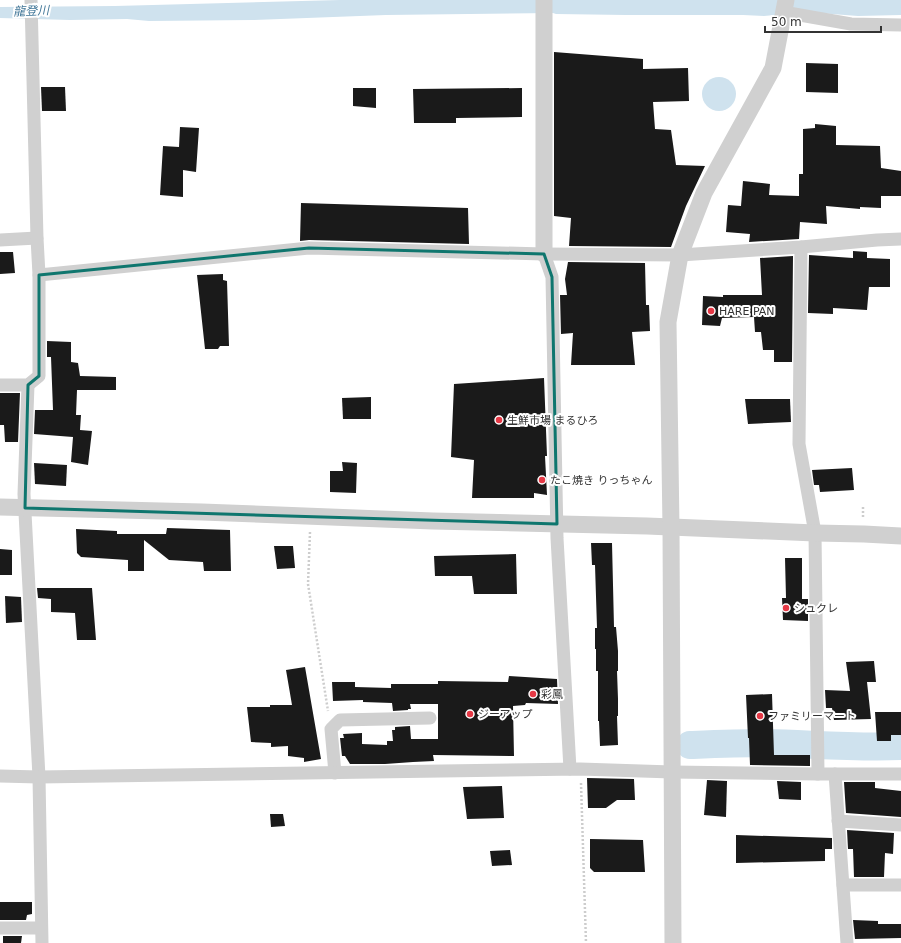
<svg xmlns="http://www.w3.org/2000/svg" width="901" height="943" viewBox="0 0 901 943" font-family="'DejaVu Sans','Noto Sans JP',sans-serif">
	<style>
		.water { fill: #cfe2ee }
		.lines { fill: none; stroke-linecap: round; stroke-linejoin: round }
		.river { stroke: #cfe2ee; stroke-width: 28 }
		.building { fill: #1a1a1a }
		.path { stroke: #cdcdcd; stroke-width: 2.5; stroke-dasharray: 2 2; stroke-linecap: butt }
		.minor { stroke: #d0d0d0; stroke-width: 13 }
		.tertiary { stroke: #d0d0d0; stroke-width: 17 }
		.marked { fill: none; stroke: #0f766e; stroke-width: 3; stroke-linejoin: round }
		.poi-dot { fill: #e63946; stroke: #fff; stroke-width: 1.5 }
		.labels { text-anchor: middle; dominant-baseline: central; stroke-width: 4; stroke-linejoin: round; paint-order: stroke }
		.poi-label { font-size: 11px; fill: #333; stroke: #fff; text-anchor: start }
		.water-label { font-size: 12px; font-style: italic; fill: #3f7597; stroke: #fff }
	</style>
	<rect width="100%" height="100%" fill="#fff"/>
	<!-- water -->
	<g class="water">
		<path d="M 340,0 L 901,0 L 901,15 L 858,16 L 806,12 L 764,16 L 743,15 L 626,15 L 556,14 L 553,13 L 386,15 L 253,20 L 149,21 L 127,19 L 70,20 L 0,18 L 0,7 L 115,6 Z"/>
		<circle cx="719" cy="94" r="17"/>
	</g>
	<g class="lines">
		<!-- river -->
		<path class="river" d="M 690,745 C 716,744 741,743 767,743 C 811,744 856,748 901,746"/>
	</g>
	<!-- building -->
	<g class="building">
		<path d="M 554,52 L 643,59 L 643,69 L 688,68 L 689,101 L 653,102 L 655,129 L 671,130 L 676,165 L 705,166 L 686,206 L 671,247 L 569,246 L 571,218 L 554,216 Z"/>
		<path d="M 806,63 L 838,64 L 838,93 L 806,92 Z"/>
		<path d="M 41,87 L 65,87 L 66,111 L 42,111 Z"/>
		<path d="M 353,88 L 376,88 L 376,108 L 353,106 Z"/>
		<path d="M 522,88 L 522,117 L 456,118 L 456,123 L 414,123 L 413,89 Z"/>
		<path d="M 815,124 L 836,126 L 836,145 L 880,146 L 881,168 L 901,171 L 901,196 L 881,196 L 881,208 L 860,207 L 860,209 L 826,206 L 827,224 L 800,222 L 799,239 L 749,242 L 750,234 L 726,232 L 728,205 L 741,206 L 743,181 L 770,184 L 769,195 L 799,196 L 799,174 L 803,174 L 803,129 L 815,128 Z"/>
		<path d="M 180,127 L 199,128 L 196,172 L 183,170 L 183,197 L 160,195 L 163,146 L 179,147 Z"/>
		<path d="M 301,203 L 468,208 L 469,244 L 309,240 L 300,241 Z"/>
		<path d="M 853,251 L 867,252 L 867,258 L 890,259 L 890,287 L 869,287 L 867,310 L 833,308 L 833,314 L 808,313 L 809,255 L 853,258 Z"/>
		<path d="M 0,252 L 13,252 L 15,273 L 0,274 Z"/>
		<path d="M 793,256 L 792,362 L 774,362 L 774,350 L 763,350 L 761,332 L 755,332 L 754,317 L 722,318 L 720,326 L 702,325 L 703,296 L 723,297 L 723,295 L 762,295 L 760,258 Z"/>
		<path d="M 568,262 L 645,263 L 646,305 L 649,305 L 650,331 L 632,332 L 635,365 L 571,365 L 573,333 L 561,334 L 560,295 L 567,295 L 565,279 Z"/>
		<path d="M 223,274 L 223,280 L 227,281 L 229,346 L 220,346 L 218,349 L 205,349 L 197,275 Z"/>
		<path d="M 47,341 L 71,342 L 71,362 L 78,363 L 80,376 L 116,377 L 116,390 L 77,390 L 76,415 L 81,415 L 80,430 L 92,431 L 88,465 L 71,462 L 73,437 L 34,434 L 35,410 L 53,410 L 51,357 L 47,357 Z"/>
		<path d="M 544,378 L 547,456 L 545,456 L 547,495 L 534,493 L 534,498 L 472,498 L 474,460 L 451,457 L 454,384 Z"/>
		<path d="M 0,393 L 20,393 L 18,442 L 5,442 L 4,425 L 0,425 Z"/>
		<path d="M 371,397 L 371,419 L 343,419 L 342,398 Z"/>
		<path d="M 745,399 L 790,399 L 791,422 L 748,424 Z"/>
		<path d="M 342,462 L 357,463 L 356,493 L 330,492 L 330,471 L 343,471 Z"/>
		<path d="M 34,463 L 67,465 L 66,486 L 35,484 Z"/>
		<path d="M 852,468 L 854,490 L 820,492 L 819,485 L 814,485 L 812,470 Z"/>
		<path d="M 167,528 L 230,530 L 231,571 L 204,571 L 203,562 L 169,560 L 144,540 L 144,571 L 128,571 L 128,560 L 81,557 L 77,553 L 76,529 L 117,531 L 117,534 L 166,534 Z"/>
		<path d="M 591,543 L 612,543 L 614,627 L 616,627 L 618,651 L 618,671 L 617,671 L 618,699 L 618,716 L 617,716 L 618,745 L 600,746 L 599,721 L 598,721 L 598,671 L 596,671 L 596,649 L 595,649 L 595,628 L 597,628 L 595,565 L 592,565 Z"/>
		<path d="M 274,546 L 293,546 L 295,568 L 277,569 Z"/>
		<path d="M 0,549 L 12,550 L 12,575 L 0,575 Z"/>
		<path d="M 516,554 L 517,594 L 474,594 L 472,576 L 435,576 L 434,556 Z"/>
		<path d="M 785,558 L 802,558 L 802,599 L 808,599 L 808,621 L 783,620 L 782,598 L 786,598 Z"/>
		<path d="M 37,588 L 92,588 L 96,640 L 77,640 L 75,613 L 51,612 L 51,599 L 38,598 Z"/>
		<path d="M 5,596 L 21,597 L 22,622 L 6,623 Z"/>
		<path d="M 874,661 L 876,682 L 867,682 L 871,719 L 834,720 L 832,708 L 826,708 L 825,690 L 850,691 L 846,662 Z"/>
		<path d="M 305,667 L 321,759 L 304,762 L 304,758 L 288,756 L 288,746 L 271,747 L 271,743 L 251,742 L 247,707 L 270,707 L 270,705 L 292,705 L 286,670 Z"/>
		<path d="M 509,676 L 557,679 L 558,704 L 526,703 L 525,705 L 513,706 L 514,756 L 433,755 L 434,761 L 413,762 L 385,764 L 350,764 L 345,756 L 342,756 L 340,738 L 344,738 L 343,734 L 362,733 L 362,744 L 387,745 L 387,741 L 393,741 L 392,730 L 395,730 L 395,727 L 410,726 L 411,739 L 438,739 L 438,704 L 410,704 L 411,709 L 408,709 L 408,710 L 393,711 L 392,703 L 363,702 L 363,700 L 333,701 L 332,682 L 355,682 L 355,687 L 391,688 L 391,684 L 438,684 L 438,681 L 508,682 Z"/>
		<path d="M 772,694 L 774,755 L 810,755 L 810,766 L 750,765 L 749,738 L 748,738 L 746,695 Z"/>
		<path d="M 875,712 L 901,712 L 901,735 L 891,735 L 891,741 L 877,741 Z"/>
		<path d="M 587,778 L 634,779 L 635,800 L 617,800 L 606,808 L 588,808 Z"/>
		<path d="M 707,780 L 727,781 L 726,817 L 704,815 Z"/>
		<path d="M 777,781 L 801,782 L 801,800 L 779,799 Z"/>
		<path d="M 844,782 L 875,782 L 875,788 L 901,791 L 901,817 L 846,813 Z"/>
		<path d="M 502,786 L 504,818 L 467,819 L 463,787 Z"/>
		<path d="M 270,814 L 283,814 L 285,826 L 271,827 Z"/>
		<path d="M 847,830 L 894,833 L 893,854 L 885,853 L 884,877 L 854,877 L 853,849 L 848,849 Z"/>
		<path d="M 736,835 L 832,838 L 832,849 L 825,849 L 825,861 L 736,863 Z"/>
		<path d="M 590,839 L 643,840 L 645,872 L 594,872 L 590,868 Z"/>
		<path d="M 510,850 L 512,865 L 492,866 L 490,851 Z"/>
		<path d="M 0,902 L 32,902 L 32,914 L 27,915 L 26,920 L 0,920 Z"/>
		<path d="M 853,920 L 878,921 L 878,924 L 901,924 L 901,938 L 855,939 Z"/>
		<path d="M 3,936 L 22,936 L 21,943 L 3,943 Z"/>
	</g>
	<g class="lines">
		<!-- path -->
		<g class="path">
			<path d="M 863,507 L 863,519"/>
			<path d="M 310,532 L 308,584 L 328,711"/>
			<path d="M 581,783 L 586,943"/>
		</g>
		<!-- minor -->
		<g class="minor">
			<path d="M 783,12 L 851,24 L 901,25"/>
			<path d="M 0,240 L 37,238"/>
			<path d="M 801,247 L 799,444 L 815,533 L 818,774"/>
			<path d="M 544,254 L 552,277 L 557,538 L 570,769"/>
			<path d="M 39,275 L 309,248 L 544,254 L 680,255 L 801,247 L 877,240 L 901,239"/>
			<path d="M 0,385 L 28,385 L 39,376 L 39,275 L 37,238 L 31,0"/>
			<path d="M 28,385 L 24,494 L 39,777 L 42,943"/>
			<path d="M 335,773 L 331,729 L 340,720 L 430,718"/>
			<path d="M 835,774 L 847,943"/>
			<path d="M 0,776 L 39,777 L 580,769 L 672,772 L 818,774 L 901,774"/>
			<path d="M 838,821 L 901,825"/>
			<path d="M 843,885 L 901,885"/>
			<path d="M 0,928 L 41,928"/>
		</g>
		<!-- tertiary -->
		<g class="tertiary">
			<path d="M 544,0 L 544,254"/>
			<path d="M 0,507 L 202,512 L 433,521 L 647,526 L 815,533 L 864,534 L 901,536"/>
			<path d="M 673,943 L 671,528 L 668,322 L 680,255 L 704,193 L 773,68 L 786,0"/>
		</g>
	</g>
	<!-- marked area -->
	<path class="marked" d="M 309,248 L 544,254 L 552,277 L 557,524 L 25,508 L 28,385 L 39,376 L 39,275 Z"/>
	<!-- markers -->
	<g class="poi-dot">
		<circle cx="711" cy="311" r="4"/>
		<circle cx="499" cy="420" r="4"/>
		<circle cx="542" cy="480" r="4"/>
		<circle cx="786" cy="608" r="4"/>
		<circle cx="533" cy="694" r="4"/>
		<circle cx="470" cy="714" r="4"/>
		<circle cx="760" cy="716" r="4"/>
	</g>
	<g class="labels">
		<!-- poi labels -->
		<g class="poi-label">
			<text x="719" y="311">HARE PAN</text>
			<text x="507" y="420">生鮮市場 まるひろ</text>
			<text x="550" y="480">たこ焼き りっちゃん</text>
			<text x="794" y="608">シュクレ</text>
			<text x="541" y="694">彩鳳</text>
			<text x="478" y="714">ジーアップ</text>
			<text x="768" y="716">ファミリーマート</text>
		</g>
		<!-- water labels -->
		<g class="water-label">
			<text transform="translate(31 11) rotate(-2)">龍登川</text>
		</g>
	</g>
	<!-- scale -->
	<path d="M765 26v6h116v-6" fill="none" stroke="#333333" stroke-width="2"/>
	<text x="771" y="26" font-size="12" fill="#333333" stroke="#ffffff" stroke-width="3" paint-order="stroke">50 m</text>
</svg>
